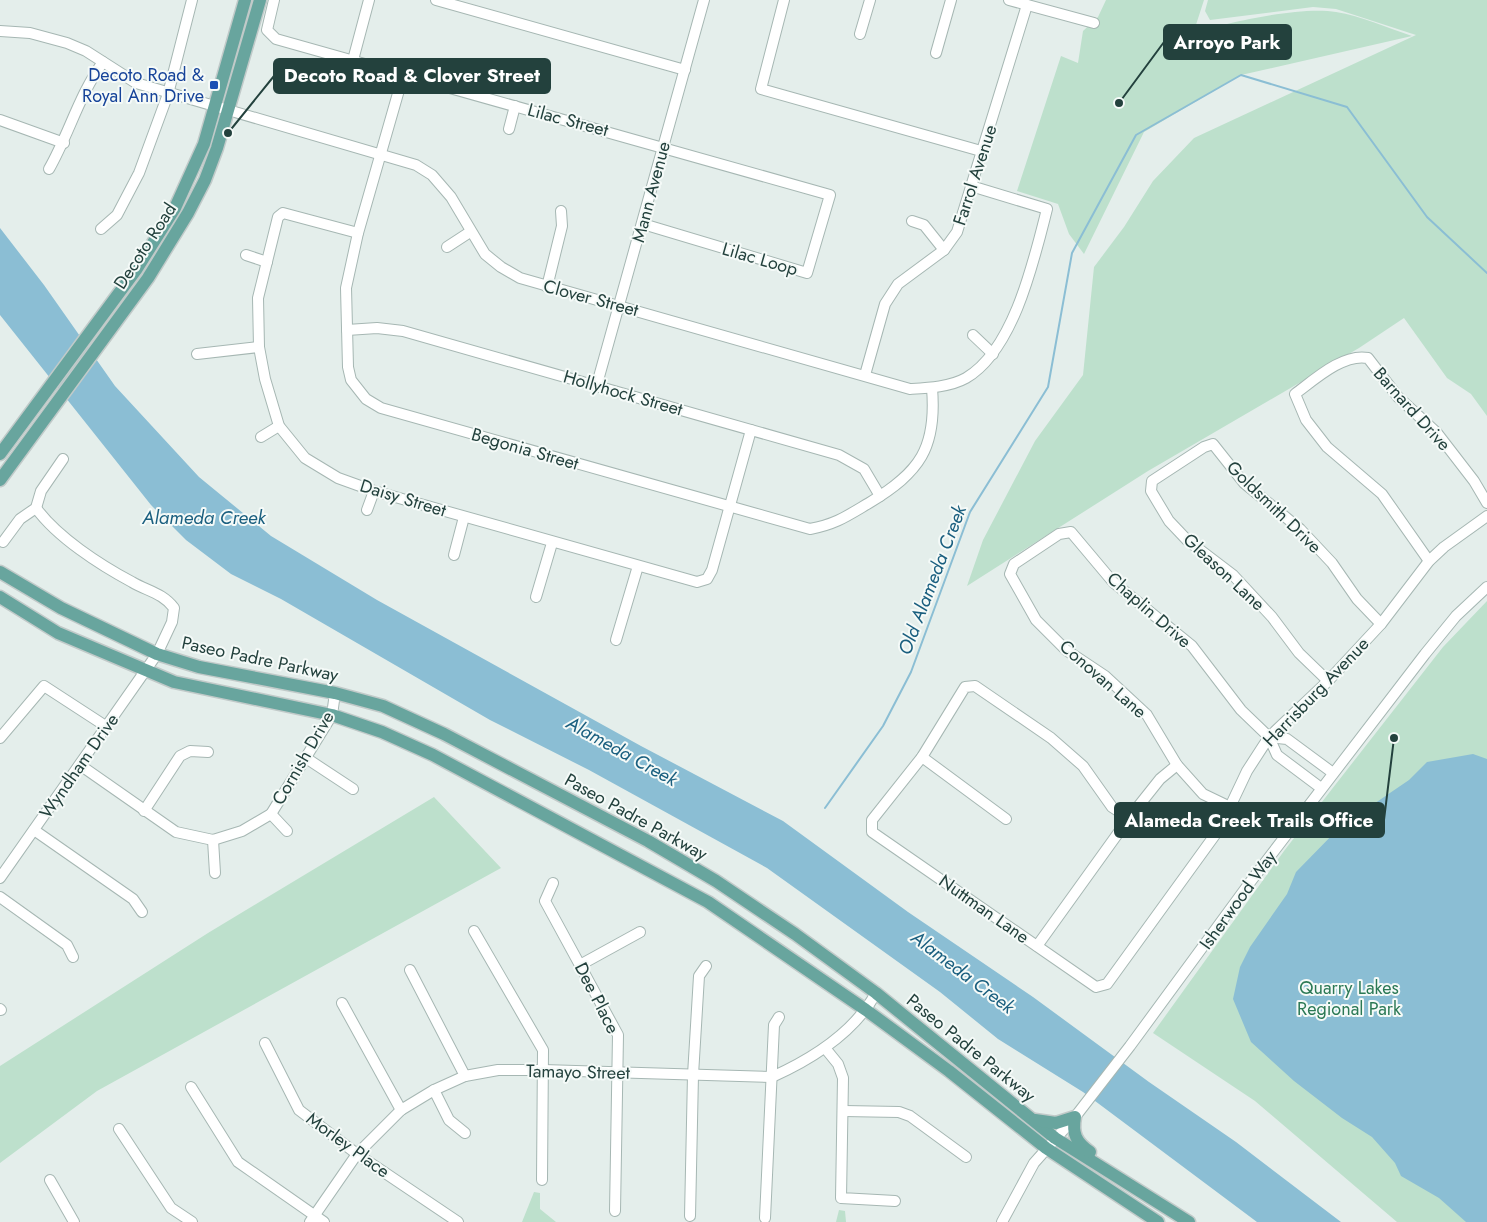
<svg xmlns="http://www.w3.org/2000/svg" width="1487" height="1222" viewBox="0 0 1487 1222" font-family="Jost,sans-serif">
	<style>
		.green { fill: #bde0cc }
		.water { fill: #8bbed4 }
		.lines { fill: none; stroke-linecap: round; stroke-linejoin: round }
		.stream { stroke: #8bbed4; stroke-width: 2 }
		.minor-casing { stroke: #a6b7b3; stroke-width: 12 }
		.major-casing { stroke: #c1cac9; stroke-width: 15 }
		.minor { stroke: #fff; stroke-width: 10 }
		.major { stroke: #68a59e; stroke-width: 12 }
		.transit-dot { fill: #1a4fb4; stroke: #f5faf8; stroke-width: 2 }
		.labels { text-anchor: middle; dominant-baseline: central; stroke-width: 4; stroke-linejoin: round; paint-order: stroke }
		.transit-label { font-size: 18px; fill: #164399; stroke: #f5faf8; text-anchor: end }
		.street-label { font-size: 18px; fill: #23413d; stroke: #f5faf8 }
		.park-label { font-size: 18px; fill: #2b7955; stroke: #f5faf8 }
		.water-label { font-size: 19px; font-style: italic; fill: #1a5f7f; stroke: #f5faf8 }
		.leader { fill: none; stroke: #23413d; stroke-width: 2 }
		.callout-dot { fill: #23413d; stroke: #f5faf8; stroke-width: 2 }
		.callout { fill: #23413d; stroke: #23413d; stroke-width: 2 }
		.callout-label { font-size: 19px; text-anchor: middle; font-weight: bold; fill: #fff }
	</style>
	<rect width="100%" height="100%" fill="#e4eeeb"/>
	<!-- green -->
	<g class="green">
		<path d="M 1106,0 L 1204,0 L 1193,34 C 1226,22 1301,6 1336,12 C 1361,16 1388,28 1412,36 L 1241,75 L 1144,132 L 1084,254 L 1069,234 L 1058,204 L 1017,191 L 1061,56 L 1078,63 L 1083,31 L 1098,17 Z"/>
		<path d="M 1208,0 L 1487,0 L 1487,416 L 1471,394 L 1447,378 L 1404,318 L 1359,348 L 1148,471 L 967,586 L 983,540 L 1035,441 L 1083,375 L 1094,267 L 1124,227 L 1153,181 L 1194,138 L 1416,35 L 1336,9 L 1313,7 L 1210,20 L 1205,11 Z"/>
		<path d="M 1487,601 L 1487,1222 L 1397,1222 L 1255,1101 L 1153,1033 L 1284,851 L 1332,789 L 1443,647 Z"/>
		<path d="M 434,797 L 501,868 L 97,1091 L 0,1163 L 0,1066 L 208,933 Z"/>
		<path d="M 534,1192 L 540,1193 L 540,1209 L 556,1222 L 522,1222 Z"/>
		<path d="M 839,1210 L 845,1211 L 846,1222 L 836,1222 Z"/>
	</g>
	<!-- water -->
	<g class="water">
		<path d="M 0,228 L 44,285 L 115,386 L 199,477 L 271,536 L 377,600 L 641,746 L 783,821 L 908,912 L 1033,997 L 1149,1082 L 1236,1142 L 1341,1222 L 1257,1222 L 1083,1092 L 998,1039 L 940,992 L 767,868 L 589,770 L 490,720 L 281,599 L 231,574 L 186,540 L 151,505 L 0,315 Z"/>
		<path d="M 1473,754 L 1487,759 L 1487,1222 L 1466,1222 L 1439,1198 L 1401,1176 L 1395,1163 L 1372,1137 L 1342,1118 L 1294,1081 L 1251,1042 L 1233,999 L 1240,967 L 1250,947 L 1287,894 L 1296,872 L 1340,827 L 1409,780 L 1427,762 Z"/>
	</g>
	<g class="lines">
		<!-- stream -->
		<path class="stream" d="M 825,808 L 883,726 L 911,672 L 970,512 L 1048,387 L 1072,253 L 1136,135 L 1241,75 L 1347,107 L 1427,217 L 1487,273"/>
		<defs>
			<g id="minor">
				<path d="M 274,0 L 267,30 L 276,39 L 830,195 L 807,273 L 643,224"/>
				<path d="M 436,0 L 685,70"/>
				<path d="M 784,0 L 761,89 L 981,151"/>
				<path d="M 1009,0 L 1094,23"/>
				<path d="M 0,31 L 30,33 L 67,43 L 86,51 L 136,83 L 416,165 L 432,175 L 451,197 L 485,254 L 501,267 L 520,278 L 910,389 C 927,388 950,387 966,378 C 1014,350 1034,260 1047,209 L 971,186"/>
				<path d="M 860,34 L 870,0"/>
				<path d="M 936,53 L 951,0"/>
				<path d="M 353,60 L 369,0"/>
				<path d="M 403,76 L 358,233 L 346,288 L 348,367 L 351,380 L 366,399 L 381,408 L 810,529 C 836,524 847,516 869,503 C 920,472 937,448 932,388"/>
				<path d="M 0,120 L 64,143"/>
				<path d="M 509,129 L 515,106"/>
				<path d="M 49,169 C 69,134 79,95 103,62"/>
				<path d="M 912,221 L 924,225 L 944,250"/>
				<path d="M 101,229 L 117,215 L 139,173 L 168,94 L 192,0"/>
				<path d="M 358,233 L 283,213 L 278,217 L 258,298 L 259,347 L 265,379 L 279,426 L 305,458 L 338,478 L 374,491 L 697,582 L 707,579 L 712,570 L 751,430"/>
				<path d="M 447,247 L 470,232"/>
				<path d="M 246,255 L 267,262"/>
				<path d="M 547,287 L 562,226 L 561,211"/>
				<path d="M 347,330 L 377,328 L 403,331 L 839,455 L 864,469 L 880,496"/>
				<path d="M 973,335 L 993,354"/>
				<path d="M 197,354 L 259,347"/>
				<path d="M 865,375 L 885,304 L 898,284 L 944,250 L 957,232 L 1027,5"/>
				<path d="M 597,384 L 704,0"/>
				<path d="M 261,437 L 279,426"/>
				<path d="M 367,510 L 374,491"/>
				<path d="M 3,542 L 20,519 L 36,508 L 41,491 L 63,459"/>
				<path d="M 454,555 L 464,517"/>
				<path d="M 1429,561 L 1382,494 L 1327,447 L 1306,420 L 1295,394 C 1314,380 1343,353 1368,358 L 1398,397 L 1437,433 L 1474,481 L 1487,503"/>
				<path d="M 536,597 L 552,543"/>
				<path d="M 616,640 L 638,566"/>
				<path d="M 1328,681 L 1299,653 L 1272,617 L 1233,575 L 1187,540 L 1169,521 L 1151,491 L 1152,481 L 1204,447 L 1213,444 L 1244,483 L 1300,529 L 1332,563 L 1357,599 L 1381,624"/>
				<path d="M 1269,737 L 1287,739 L 1333,773"/>
				<path d="M 0,738 L 44,686 L 107,727"/>
				<path d="M 922,757 L 1006,819"/>
				<path d="M 306,758 L 353,789"/>
				<path d="M 80,765 L 176,832 L 213,840 L 242,831 L 271,814 L 332,715 L 335,693"/>
				<path d="M 1230,807 L 1203,794 L 1177,765 L 1147,715 L 1105,676 L 1066,650 L 1036,620 L 1010,574 L 1014,564 L 1059,534 L 1071,532 L 1113,582 L 1192,646 L 1241,710 L 1269,737 L 1277,755 L 1321,788"/>
				<path d="M 144,811 L 180,756 L 190,751 L 208,752"/>
				<path d="M 271,814 L 287,831"/>
				<path d="M 1129,818 L 1112,807 L 1083,766 L 1051,738 L 975,686 L 965,687 L 922,757 L 872,820 L 872,832 L 1096,987 L 1107,984 L 1220,828 L 1247,771 L 1269,737 L 1328,681 L 1381,624 L 1429,561 L 1444,547 L 1487,516"/>
				<path d="M 34,830 L 133,899 L 142,912"/>
				<path d="M 213,840 L 215,873"/>
				<path d="M 0,878 L 157,654 L 172,622 L 174,608 C 163,593 147,591 132,582 C 100,565 57,537 36,508"/>
				<path d="M 553,883 L 545,901 L 618,1035 L 615,1211"/>
				<path d="M 0,897 L 67,945 L 73,957"/>
				<path d="M 474,931 L 543,1050 L 542,1180"/>
				<path d="M 1037,946 L 1129,818 L 1160,779 L 1177,765"/>
				<path d="M 580,965 L 640,932"/>
				<path d="M 410,970 L 465,1076"/>
				<path d="M 342,1003 L 401,1110"/>
				<path d="M 0,1009 L 1,1010"/>
				<path d="M 265,1043 L 299,1110 L 357,1154 L 458,1222"/>
				<path d="M 825,1048 L 838,1064 L 843,1078 L 841,1198 L 895,1201"/>
				<path d="M 191,1087 L 238,1162 L 324,1222"/>
				<path d="M 434,1090 L 449,1120 L 465,1133"/>
				<path d="M 844,1111 L 899,1112 L 910,1116 L 966,1157"/>
				<path d="M 119,1129 L 171,1208 L 192,1222"/>
				<path d="M 50,1180 L 74,1222"/>
				<path d="M 690,1216 L 693,1075 L 699,976 L 706,966"/>
				<path d="M 765,1218 L 774,1025 L 779,1017"/>
				<path d="M 310,1222 L 357,1154 L 401,1110 L 434,1090 L 465,1076 L 498,1070 L 543,1070 L 772,1077 C 812,1059 854,1033 876,993"/>
				<path d="M 1002,1222 L 1034,1163 L 1075,1117 L 1130,1046 L 1251,881 L 1425,654 L 1456,616 L 1487,587"/>
			</g>
			<g id="major">
				<path d="M 0,454 L 136,270 L 175,208 L 204,144 L 245,0"/>
				<path d="M 0,480 L 148,278 L 188,213 L 205,180 L 217,148 L 260,0"/>
				<path d="M 0,572 L 61,608 L 157,654 L 199,667 L 335,693 L 383,706 L 444,734 L 648,841 L 716,881 L 795,934 L 876,993 L 1055,1138 L 1189,1222"/>
				<path d="M 0,597 L 58,633 L 174,682 L 332,715 L 382,732 L 433,755 L 708,902 L 866,1010 L 949,1071 L 1046,1148 L 1158,1222"/>
				<path d="M 1035,1120 L 1056,1123 L 1075,1117 C 1072,1134 1076,1142 1090,1152"/>
			</g>
		</defs>
		<!-- minor casing -->
		<use href="#minor" class="minor-casing"/>
		<!-- major casing -->
		<use href="#major" class="major-casing"/>
		<!-- minor -->
		<use href="#minor" class="minor"/>
		<!-- major -->
		<use href="#major" class="major"/>
	</g>
	<!-- markers -->
	<rect class="transit-dot" x="209" y="80" width="10" height="10" rx="2.5"/>
	<g class="labels">
		<!-- transit labels -->
		<g class="transit-label">
			<text x="204" y="75">Decoto Road &amp;<tspan x="204" dy="21">Royal Ann Drive</tspan></text>
		</g>
		<!-- street labels -->
		<g class="street-label">
			<text transform="translate(568 120) rotate(15)">Lilac Street</text>
			<text transform="translate(975 175) rotate(-72)">Farrol Avenue</text>
			<text transform="translate(651 192) rotate(-75)">Mann Avenue</text>
			<text transform="translate(145 246) rotate(-57)">Decoto Road</text>
			<text transform="translate(760 259) rotate(16)">Lilac Loop</text>
			<text transform="translate(591 298) rotate(15)">Clover Street</text>
			<text transform="translate(623 393) rotate(16)">Hollyhock Street</text>
			<text transform="translate(1412 409) rotate(48)">Barnard Drive</text>
			<text transform="translate(525 449) rotate(16)">Begonia Street</text>
			<text transform="translate(403 498) rotate(17)">Daisy Street</text>
			<text transform="translate(1274 507) rotate(44)">Goldsmith Drive</text>
			<text transform="translate(1224 572) rotate(43)">Gleason Lane</text>
			<text transform="translate(1149 610) rotate(41)">Chaplin Drive</text>
			<text transform="translate(260 659) rotate(12)">Paseo Padre Parkway</text>
			<text transform="translate(1103 679) rotate(41)">Conovan Lane</text>
			<text transform="translate(1316 692) rotate(-46)">Harrisburg Avenue</text>
			<text transform="translate(303 758) rotate(-60)">Cornish Drive</text>
			<text transform="translate(79 766) rotate(-55)">Wyndham Drive</text>
			<text transform="translate(636 817) rotate(29)">Paseo Padre Parkway</text>
			<text transform="translate(1238 900) rotate(-54)">Isherwood Way</text>
			<text transform="translate(984 909) rotate(35)">Nuttman Lane</text>
			<text transform="translate(597 998) rotate(63)">Dee Place</text>
			<text transform="translate(971 1048) rotate(39)">Paseo Padre Parkway</text>
			<text transform="translate(578 1072) rotate(1)">Tamayo Street</text>
			<text transform="translate(348 1145) rotate(36)">Morley Place</text>
		</g>
		<!-- park labels -->
		<g class="park-label">
			<text x="1349" y="988">Quarry Lakes<tspan x="1349" dy="21">Regional Park</tspan></text>
		</g>
		<!-- water labels -->
		<g class="water-label">
			<text x="204" y="517">Alameda Creek</text>
			<text transform="translate(932 580) rotate(-69)">Old Alameda Creek</text>
			<text transform="translate(622 751) rotate(29)">Alameda Creek</text>
			<text transform="translate(963 972) rotate(37)">Alameda Creek</text>
		</g>
	</g>
	<!-- callouts -->
	<path class="leader" d="M1119 103L1164 42M228 133L274 76M1394 738L1384 820"/>
	<g class="callout-dot">
		<circle cx="1119" cy="103" r="5"/>
		<circle cx="228" cy="133" r="5"/>
		<circle cx="1394" cy="738" r="5"/>
	</g>
	<g class="callout">
		<rect x="1164" y="25" width="127" height="34" rx="5"/>
		<rect x="274" y="59" width="276" height="34" rx="5"/>
		<rect x="1115" y="803" width="269" height="34" rx="5"/>
	</g>
	<g class="callout-label">
		<text x="1227" y="49">Arroyo Park</text>
		<text x="412" y="82">Decoto Road &amp; Clover Street</text>
		<text x="1249" y="827">Alameda Creek Trails Office</text>
	</g>
</svg>
